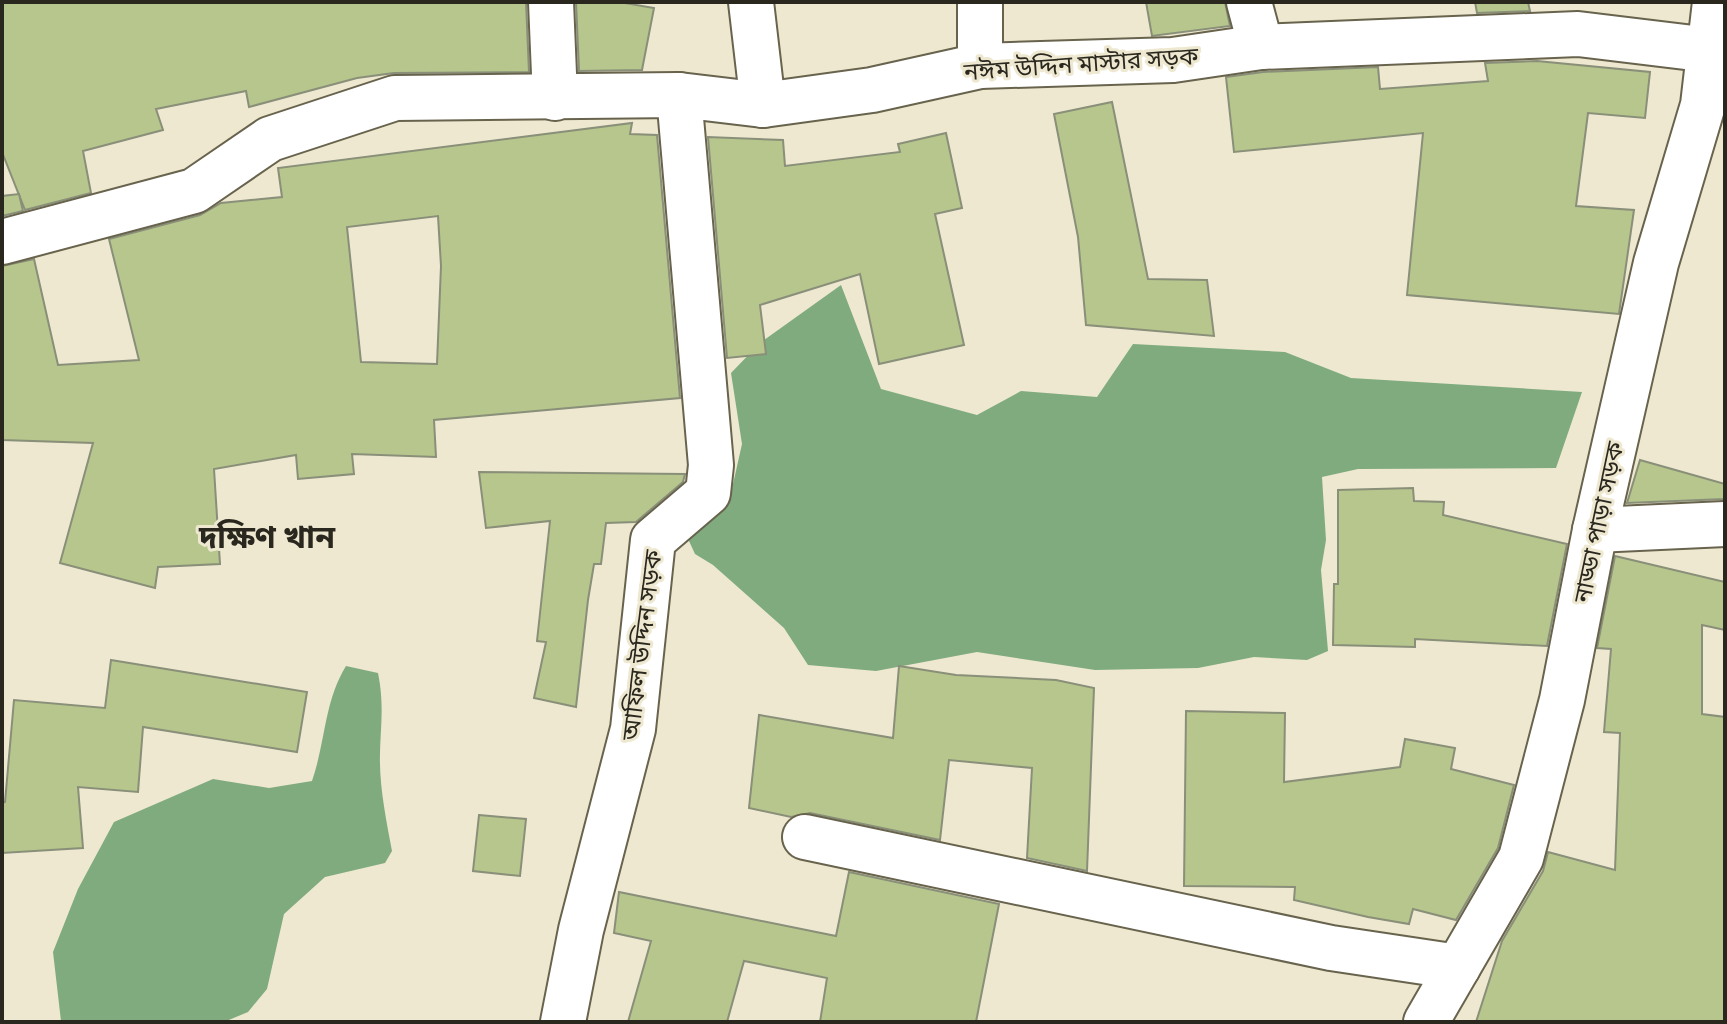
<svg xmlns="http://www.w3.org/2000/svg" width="1727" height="1024" viewBox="0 0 1727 1024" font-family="'IBM Plex Sans','Noto Sans Bengali',sans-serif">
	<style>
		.water { fill: #7fab7f }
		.building { fill: #b6c68c; stroke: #898f79; stroke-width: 2; fill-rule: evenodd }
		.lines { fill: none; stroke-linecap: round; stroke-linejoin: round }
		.minor-casing { stroke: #68634d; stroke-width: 48 }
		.minor { stroke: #fff; stroke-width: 44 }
		.labels { text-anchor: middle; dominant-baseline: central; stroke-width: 6; stroke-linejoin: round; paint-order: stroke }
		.street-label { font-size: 24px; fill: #2a271e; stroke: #eee8d0 }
		.district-label { font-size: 32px; font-weight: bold; fill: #2a271e; stroke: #eee8d0 }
	</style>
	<rect width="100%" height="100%" fill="#eee8d0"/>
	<!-- water -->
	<g class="water">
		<path d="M 841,285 L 881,389 L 977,415 L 1021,391 L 1097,397 L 1133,344 L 1285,352 L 1351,378 L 1582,392 L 1556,468 L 1358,469 L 1322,477 L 1326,540 L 1321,570 L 1328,651 L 1307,660 L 1254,657 L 1198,668 L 1095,670 L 977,652 L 876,671 L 808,665 L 784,628 L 713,565 L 695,554 L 683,528 L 692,508 L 731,493 L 742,444 L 731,373 L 760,343 Z"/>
		<path d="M 346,666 L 378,673 C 384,703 381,722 380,753 C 379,785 386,819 392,851 L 385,863 L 325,877 L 284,914 L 267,989 L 248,1012 L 224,1022 L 56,1022 L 61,1021 L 53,952 L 78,889 L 114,822 L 213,779 L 269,788 L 312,781 C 326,740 324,702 346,666 Z"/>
	</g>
	<!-- building -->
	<g class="building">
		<path d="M 2,2 L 526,2 L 529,72 L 394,73 L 357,78 L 249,107 L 246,91 L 156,109 L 163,130 L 83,151 L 91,193 L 25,210 L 2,152 Z"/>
		<path d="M 576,2 L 619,2 L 654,8 L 642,70 L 579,71 Z"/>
		<path d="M 1146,2 L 1225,2 L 1230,26 L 1152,36 Z"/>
		<path d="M 1475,2 L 1528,2 L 1530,11 L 1477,13 Z"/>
		<path d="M 1537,61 L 1650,72 L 1645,118 L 1588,113 L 1576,206 L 1634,210 L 1619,314 L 1407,295 L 1423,133 L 1234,152 L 1226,77 L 1263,72 L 1378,67 L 1380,89 L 1488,81 L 1485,63 Z"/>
		<path d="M 1112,102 L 1148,279 L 1207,280 L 1214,336 L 1086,325 L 1078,237 L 1054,114 Z"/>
		<path d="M 632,123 L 630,134 L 657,135 L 680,398 L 434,420 L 436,457 L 352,454 L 354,474 L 298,479 L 296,455 L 214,469 L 220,564 L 158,567 L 155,588 L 60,563 L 93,443 L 2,440 L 2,266 L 34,259 L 58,365 L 139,360 L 109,239 L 200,215 L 221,203 L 282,197 L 278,168 ZM 438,216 L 441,266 L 437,364 L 361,362 L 347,227 Z"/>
		<path d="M 946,133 L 962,208 L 935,214 L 964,345 L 879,364 L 860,274 L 760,305 L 766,354 L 727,358 L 708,137 L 783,140 L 785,166 L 900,152 L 898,144 Z"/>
		<path d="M 19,194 L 23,211 L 2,216 L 2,196 Z"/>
		<path d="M 1640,460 L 1725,484 L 1725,499 L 1627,503 Z"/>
		<path d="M 479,472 L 685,474 L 683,482 L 636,522 L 606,523 L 601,564 L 594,564 L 588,600 L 576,707 L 534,698 L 546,642 L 537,641 L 550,521 L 486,528 Z"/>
		<path d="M 1413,488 L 1414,501 L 1444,502 L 1443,515 L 1567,544 L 1547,646 L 1415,639 L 1415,647 L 1333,645 L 1334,584 L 1338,584 L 1338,490 Z"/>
		<path d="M 1615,556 L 1725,582 L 1725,630 L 1702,625 L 1702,714 L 1725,717 L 1725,1022 L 1476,1022 L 1502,941 L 1543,871 L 1548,852 L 1615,870 L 1620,733 L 1604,732 L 1611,649 L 1597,648 Z"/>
		<path d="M 111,660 L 307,692 L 297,752 L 143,727 L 138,792 L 78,787 L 83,848 L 2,853 L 2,803 L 5,802 L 14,700 L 105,708 Z"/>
		<path d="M 899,666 L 956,675 L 1056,680 L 1094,688 L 1087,871 L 1027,858 L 1032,768 L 949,760 L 940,840 L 810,813 L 791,817 L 749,808 L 759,715 L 893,738 Z"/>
		<path d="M 1186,711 L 1285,713 L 1284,782 L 1400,767 L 1405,739 L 1455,748 L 1451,769 L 1514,785 L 1498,848 L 1456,920 L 1413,909 L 1409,924 L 1368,917 L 1294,900 L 1295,887 L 1184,886 Z"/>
		<path d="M 479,815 L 526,819 L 520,876 L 473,871 Z"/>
		<path d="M 849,872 L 999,904 L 976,1022 L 820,1022 L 827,978 L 744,961 L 727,1022 L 628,1022 L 651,941 L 614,933 L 619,892 L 836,936 Z"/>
	</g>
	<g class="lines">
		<defs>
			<g id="minor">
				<path d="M 551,2 L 555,98"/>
				<path d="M 751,2 L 763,105"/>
				<path d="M 1249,2 L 1261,47"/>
				<path d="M 980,66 L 980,2"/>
				<path d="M 2,242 L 194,191 L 270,139 L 395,98 L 679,95 L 763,105 L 872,90 L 980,66 L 1173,60 L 1261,47 L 1578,34 L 1710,50"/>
				<path d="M 1595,530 L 1725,524"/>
				<path d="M 805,837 L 1331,948 L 1458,967"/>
				<path d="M 563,1022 L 581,930 L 633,729 L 653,540 L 708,493 L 711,465 L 679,95"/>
				<path d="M 1426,1022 L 1521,858 L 1562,700 L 1595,530 L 1656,263 L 1703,105 L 1715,2"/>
			</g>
		</defs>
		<!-- minor casing -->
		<use href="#minor" class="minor-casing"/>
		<!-- minor -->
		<use href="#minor" class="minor"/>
	</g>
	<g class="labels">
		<!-- street labels -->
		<g class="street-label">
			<text transform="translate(1081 63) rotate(-4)">নঈম উদ্দিন মাস্টার সড়ক</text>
			<text transform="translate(1598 522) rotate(-78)">নাড্ডা পাড়া সড়ক</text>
			<text transform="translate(641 645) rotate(-83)">আফিল উদ্দিন সড়ক</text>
		</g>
		<!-- district labels -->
		<g class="district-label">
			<text x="267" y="536">দক্ষিণ খান</text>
		</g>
	</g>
	<!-- border -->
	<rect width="1727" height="1024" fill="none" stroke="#2a271e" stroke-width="8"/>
</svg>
